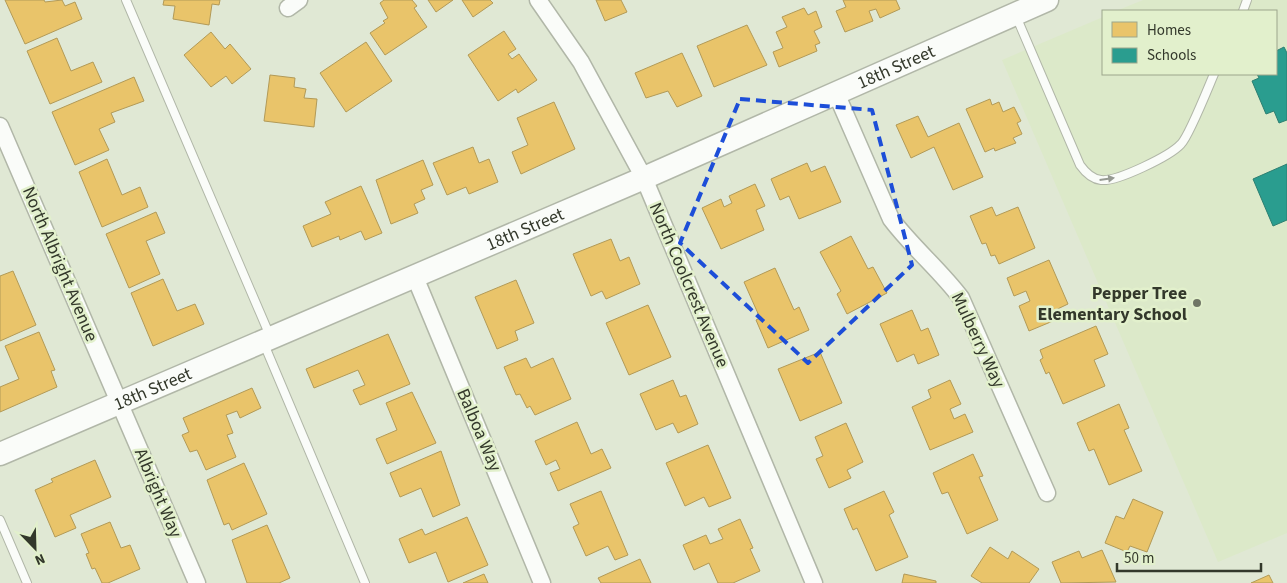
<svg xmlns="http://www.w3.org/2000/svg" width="1287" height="583" viewBox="0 0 1287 583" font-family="'Source Sans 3',sans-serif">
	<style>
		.built { fill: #dce9c9 }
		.homes { fill: #e9c46a; stroke: #b29a57 }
		.schools { fill: #2a9d8f; stroke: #2d7f71 }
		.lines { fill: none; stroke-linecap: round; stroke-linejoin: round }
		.service-casing { stroke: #b1b7a8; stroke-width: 10 }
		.minor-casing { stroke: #b1b7a8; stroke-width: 19 }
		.secondary-casing { stroke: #b1b7a8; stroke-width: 25 }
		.service { stroke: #fafcf9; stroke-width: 8 }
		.minor { stroke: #fafcf9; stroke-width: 16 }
		.secondary { stroke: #fafcf9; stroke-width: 22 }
		.oneway { fill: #969a92 }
		.marked { fill: none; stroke: #1d4ed8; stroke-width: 4; stroke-dasharray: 10 6; stroke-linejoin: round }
		.poi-dot { fill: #707666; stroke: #e2f0cc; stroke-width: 2 }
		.labels { text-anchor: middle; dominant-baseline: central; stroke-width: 5; stroke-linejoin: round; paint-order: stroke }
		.street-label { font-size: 18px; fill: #33382b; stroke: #e2f0cc }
		.poi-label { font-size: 18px; font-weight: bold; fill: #33382b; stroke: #e2f0cc; text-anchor: end }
	</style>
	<rect width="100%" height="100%" fill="#e0e8d4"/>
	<!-- built -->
	<path class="built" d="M 1143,0 L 1287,0 L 1287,533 L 1218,562 L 1002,60 L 1103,17 L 1103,74 L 1276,74 L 1276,11 L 1116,11 Z"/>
	<!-- homes -->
	<g class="homes">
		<path d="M 5,0 L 44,0 L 45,2 L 62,0 L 65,6 L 75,2 L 82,19 L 25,44 Z"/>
		<path d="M 164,0 L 220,0 L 219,5 L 212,4 L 209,25 L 173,19 L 175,6 L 163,5 Z"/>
		<path d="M 384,0 L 412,0 L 417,6 L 414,8 L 427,27 L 385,55 L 370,33 L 385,23 L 383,21 L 388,18 L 380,3 Z"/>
		<path d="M 428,0 L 453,0 L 436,12 Z"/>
		<path d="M 462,0 L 490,0 L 493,3 L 473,17 Z"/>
		<path d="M 596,0 L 621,0 L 627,12 L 605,21 Z"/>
		<path d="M 843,0 L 896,0 L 900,9 L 880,18 L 876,9 L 869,11 L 873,21 L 845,32 L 836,11 L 846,7 Z"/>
		<path d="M 804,8 L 808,15 L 816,11 L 822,27 L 814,31 L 820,43 L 815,45 L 817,51 L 779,67 L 773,52 L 783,48 L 776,32 L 787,27 L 782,17 Z"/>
		<path d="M 747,25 L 767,65 L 714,87 L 697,46 Z"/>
		<path d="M 504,31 L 516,49 L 508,54 L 512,59 L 519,54 L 537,80 L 518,93 L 516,89 L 498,101 L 468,55 Z"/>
		<path d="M 211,32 L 225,49 L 230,44 L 251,69 L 232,84 L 226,76 L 211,87 L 184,55 Z"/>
		<path d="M 57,38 L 71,71 L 93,62 L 102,82 L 50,104 L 27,51 Z"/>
		<path d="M 366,42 L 392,81 L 346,112 L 320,73 Z"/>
		<path d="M 682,53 L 702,96 L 677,107 L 668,91 L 646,98 L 635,73 Z"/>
		<path d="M 270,75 L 295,78 L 294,87 L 306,89 L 304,98 L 317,99 L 314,127 L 264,121 Z"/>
		<path d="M 134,77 L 144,101 L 111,113 L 115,122 L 99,129 L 109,150 L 75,165 L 52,112 Z"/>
		<path d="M 990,99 L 992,105 L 999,102 L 1003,112 L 1014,107 L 1021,121 L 1017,123 L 1022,134 L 1013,138 L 1016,143 L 995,151 L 994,148 L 985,152 L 966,109 Z"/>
		<path d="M 554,102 L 575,149 L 521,174 L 512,152 L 528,145 L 517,118 Z"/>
		<path d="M 918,116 L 928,137 L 959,123 L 983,177 L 953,190 L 934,147 L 911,158 L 896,125 Z"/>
		<path d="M 473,147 L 479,163 L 489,159 L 498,182 L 469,194 L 466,187 L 447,195 L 433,163 Z"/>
		<path d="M 107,159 L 122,195 L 140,187 L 148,207 L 102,227 L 79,172 Z"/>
		<path d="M 423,160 L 433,185 L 421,190 L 425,199 L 414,204 L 418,213 L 391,224 L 376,180 Z"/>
		<path d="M 807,163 L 811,172 L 825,166 L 841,202 L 799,219 L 789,196 L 780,200 L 771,179 Z"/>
		<path d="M 755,184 L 765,206 L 756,210 L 764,230 L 721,249 L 702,208 L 721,199 L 724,207 L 732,203 L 729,196 Z"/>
		<path d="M 361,186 L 382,233 L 365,240 L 361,231 L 340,240 L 339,236 L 312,247 L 303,226 L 331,214 L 325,202 Z"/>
		<path d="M 992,207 L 996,216 L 1018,207 L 1035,248 L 999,264 L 995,255 L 991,256 L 986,243 L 982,244 L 970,216 Z"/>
		<path d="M 156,212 L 165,233 L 146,241 L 160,274 L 129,288 L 106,234 Z"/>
		<path d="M 851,236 L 868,269 L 873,267 L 887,293 L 847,314 L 837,294 L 841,291 L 820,252 Z"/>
		<path d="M 611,239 L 620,261 L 629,257 L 640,284 L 606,299 L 602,291 L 591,296 L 573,254 Z"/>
		<path d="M 1049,260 L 1068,304 L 1049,313 L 1053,321 L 1029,331 L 1019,306 L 1030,301 L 1026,291 L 1014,296 L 1007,278 Z"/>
		<path d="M 775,268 L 794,310 L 799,307 L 809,330 L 768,348 L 756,320 L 760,318 L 744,282 Z"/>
		<path d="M 13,271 L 36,325 L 0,341 L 0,276 Z"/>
		<path d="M 163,279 L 177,311 L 195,304 L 204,324 L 153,346 L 131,293 Z"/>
		<path d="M 516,280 L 534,323 L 515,331 L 518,340 L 497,349 L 475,297 Z"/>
		<path d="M 648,305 L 671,357 L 629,375 L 606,323 Z"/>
		<path d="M 912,310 L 921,331 L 928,328 L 939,355 L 918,364 L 914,354 L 897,362 L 880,324 Z"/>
		<path d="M 1096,326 L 1108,354 L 1094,360 L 1105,386 L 1063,404 L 1049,372 L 1046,374 L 1040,360 L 1043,358 L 1040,350 Z"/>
		<path d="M 39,332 L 55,370 L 51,371 L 57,387 L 0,412 L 0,387 L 19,379 L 5,346 Z"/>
		<path d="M 388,334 L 410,384 L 360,405 L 353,390 L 365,385 L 358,370 L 314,388 L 306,369 Z"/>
		<path d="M 820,352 L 842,403 L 800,421 L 778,369 Z"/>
		<path d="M 526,358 L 531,368 L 553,358 L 571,399 L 535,415 L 530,406 L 527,408 L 520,394 L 516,395 L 504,367 Z"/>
		<path d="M 673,380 L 680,397 L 686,395 L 698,424 L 678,433 L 673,423 L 656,430 L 640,394 Z"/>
		<path d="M 950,380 L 961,404 L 950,409 L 954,419 L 965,414 L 973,432 L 930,450 L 912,407 L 931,398 L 928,390 Z"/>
		<path d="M 252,388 L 261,408 L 240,418 L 237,411 L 226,415 L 233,433 L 227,435 L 236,457 L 206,470 L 197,450 L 190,452 L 182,435 L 189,432 L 183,418 Z"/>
		<path d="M 412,392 L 436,443 L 387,464 L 376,439 L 397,430 L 386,403 Z"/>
		<path d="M 1119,404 L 1129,428 L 1124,430 L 1142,471 L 1109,485 L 1094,449 L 1089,451 L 1077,423 Z"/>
		<path d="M 577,422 L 591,454 L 602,449 L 611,468 L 558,491 L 550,473 L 560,469 L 556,460 L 546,465 L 535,441 Z"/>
		<path d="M 846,423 L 863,462 L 847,470 L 851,478 L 829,488 L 816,459 L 823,456 L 815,437 Z"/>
		<path d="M 708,445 L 731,498 L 709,507 L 704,497 L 685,506 L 666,463 Z"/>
		<path d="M 441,451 L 460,505 L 433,517 L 421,488 L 400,497 L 390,473 Z"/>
		<path d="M 973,454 L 983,476 L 979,477 L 998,520 L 967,534 L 948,492 L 942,494 L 933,473 Z"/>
		<path d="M 95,460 L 111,497 L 70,515 L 76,528 L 55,537 L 35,490 L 53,482 L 51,479 Z"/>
		<path d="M 244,463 L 267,514 L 232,530 L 229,523 L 224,525 L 207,480 Z"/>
		<path d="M 601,491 L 628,555 L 615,560 L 608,546 L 586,556 L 573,527 L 579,524 L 570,504 Z"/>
		<path d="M 884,491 L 894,512 L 889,515 L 908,557 L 876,571 L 857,528 L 853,530 L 844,509 Z"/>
		<path d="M 1133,499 L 1163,512 L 1147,552 L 1130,546 L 1127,552 L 1105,543 L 1116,516 L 1124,519 Z"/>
		<path d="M 467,517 L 488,565 L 448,582 L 436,552 L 409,563 L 399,539 L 422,529 L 425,535 Z"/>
		<path d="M 740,519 L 753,548 L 750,549 L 760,571 L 733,583 L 718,583 L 709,563 L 694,570 L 683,545 L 706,535 L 710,544 L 723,539 L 718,529 Z"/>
		<path d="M 110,522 L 121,548 L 130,545 L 140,569 L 108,583 L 102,583 L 95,568 L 92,569 L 86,554 L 89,553 L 81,534 Z"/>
		<path d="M 267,525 L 290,578 L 279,583 L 247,583 L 232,540 Z"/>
		<path d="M 990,547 L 1008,559 L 1012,551 L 1039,569 L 1029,583 L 982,583 L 971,576 Z"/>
		<path d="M 1102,550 L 1116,582 L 1061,583 L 1052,562 L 1079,551 L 1082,558 Z"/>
		<path d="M 640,559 L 651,583 L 601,583 L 598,578 Z"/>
		<path d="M 484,574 L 488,583 L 463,583 Z"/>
		<path d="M 904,574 L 936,581 L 936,583 L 902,583 Z"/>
		<path d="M 1269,575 L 1273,583 L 1251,583 Z"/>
	</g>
	<!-- schools -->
	<g class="schools">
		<path d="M 1284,47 L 1287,53 L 1287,120 L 1279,123 L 1274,111 L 1266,114 L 1252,81 L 1259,78 L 1257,74 L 1276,74 L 1276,51 Z"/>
		<path d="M 1287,164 L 1287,220 L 1273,226 L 1253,179 Z"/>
	</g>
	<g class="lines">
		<defs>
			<g id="service">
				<path d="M 126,0 L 270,336"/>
				<path d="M 1243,11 L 1247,0"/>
				<path d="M 1016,16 L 1080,165 C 1085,172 1091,179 1101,180 C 1117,182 1170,156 1181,144 C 1189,136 1208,88 1214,74"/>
				<path d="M 264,344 L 365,583"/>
				<path d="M 0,520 L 27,583"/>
			</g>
			<g id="minor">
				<path d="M 538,0 L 581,62 L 644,178 L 814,583"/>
				<path d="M 288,8 L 299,0"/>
				<path d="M 836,93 L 891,219 C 912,247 940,270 961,298 L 1047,493"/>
				<path d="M 0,126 L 197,583"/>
				<path d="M 415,277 L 542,583"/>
			</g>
			<g id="secondary">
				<path id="s1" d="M 0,454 L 644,178 L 1047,0"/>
			</g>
		</defs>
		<!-- service casing -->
		<use href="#service" class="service-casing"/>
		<!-- minor casing -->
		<use href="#minor" class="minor-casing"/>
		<!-- secondary casing -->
		<use href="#secondary" class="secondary-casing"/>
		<!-- service -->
		<use href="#service" class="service"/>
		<!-- minor -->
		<use href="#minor" class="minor"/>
		<!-- secondary -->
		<use href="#secondary" class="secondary"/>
	</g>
	<!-- one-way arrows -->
	<defs><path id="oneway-solid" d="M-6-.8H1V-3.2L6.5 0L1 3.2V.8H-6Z" transform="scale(1.25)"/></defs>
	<use class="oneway" href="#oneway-solid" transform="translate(1107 179) rotate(-8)"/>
	<!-- marked area -->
	<path class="marked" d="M 740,99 L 872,110 L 912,265 L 808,363 L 680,243 Z"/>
	<!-- markers -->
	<circle class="poi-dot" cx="1197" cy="303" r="5"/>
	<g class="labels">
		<!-- street labels -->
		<g class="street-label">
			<text stroke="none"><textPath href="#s1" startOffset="976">18th Street</textPath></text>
			<text stroke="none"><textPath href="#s1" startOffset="571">18th Street</textPath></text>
			<text transform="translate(60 264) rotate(67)">North Albright Avenue</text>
			<text transform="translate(689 285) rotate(67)">North Coolcrest Avenue</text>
			<text transform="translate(978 340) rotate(65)">Mulberry Way</text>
			<text stroke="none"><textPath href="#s1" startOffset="166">18th Street</textPath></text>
			<text transform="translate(479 430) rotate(67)">Balboa Way</text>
			<text transform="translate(158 493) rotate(67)">Albright Way</text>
		</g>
		<!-- poi labels -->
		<g class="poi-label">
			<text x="1187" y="293">Pepper Tree<tspan x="1187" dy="21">Elementary School</tspan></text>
		</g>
	</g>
	<!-- legend -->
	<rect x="1102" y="10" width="175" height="65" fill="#e2f0cc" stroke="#9ca68c"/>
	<rect x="1112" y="22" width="25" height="15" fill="#e9c46a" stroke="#9ca68c"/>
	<text x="1147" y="35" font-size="15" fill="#33382b">Homes</text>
	<rect x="1112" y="48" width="25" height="15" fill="#2a9d8f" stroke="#9ca68c"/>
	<text x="1147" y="60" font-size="15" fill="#33382b">Schools</text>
	<!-- north arrow -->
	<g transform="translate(35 548) rotate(157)" stroke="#e2f0cc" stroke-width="4" paint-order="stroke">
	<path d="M0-4L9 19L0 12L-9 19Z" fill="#33382b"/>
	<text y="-8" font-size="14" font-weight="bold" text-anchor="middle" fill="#33382b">N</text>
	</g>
	<!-- scale -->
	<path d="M1117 563v8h144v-8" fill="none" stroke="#33382b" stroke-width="2.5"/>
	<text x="1124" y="563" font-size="15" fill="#33382b" stroke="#e2f0cc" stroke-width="4" paint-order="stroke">50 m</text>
</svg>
